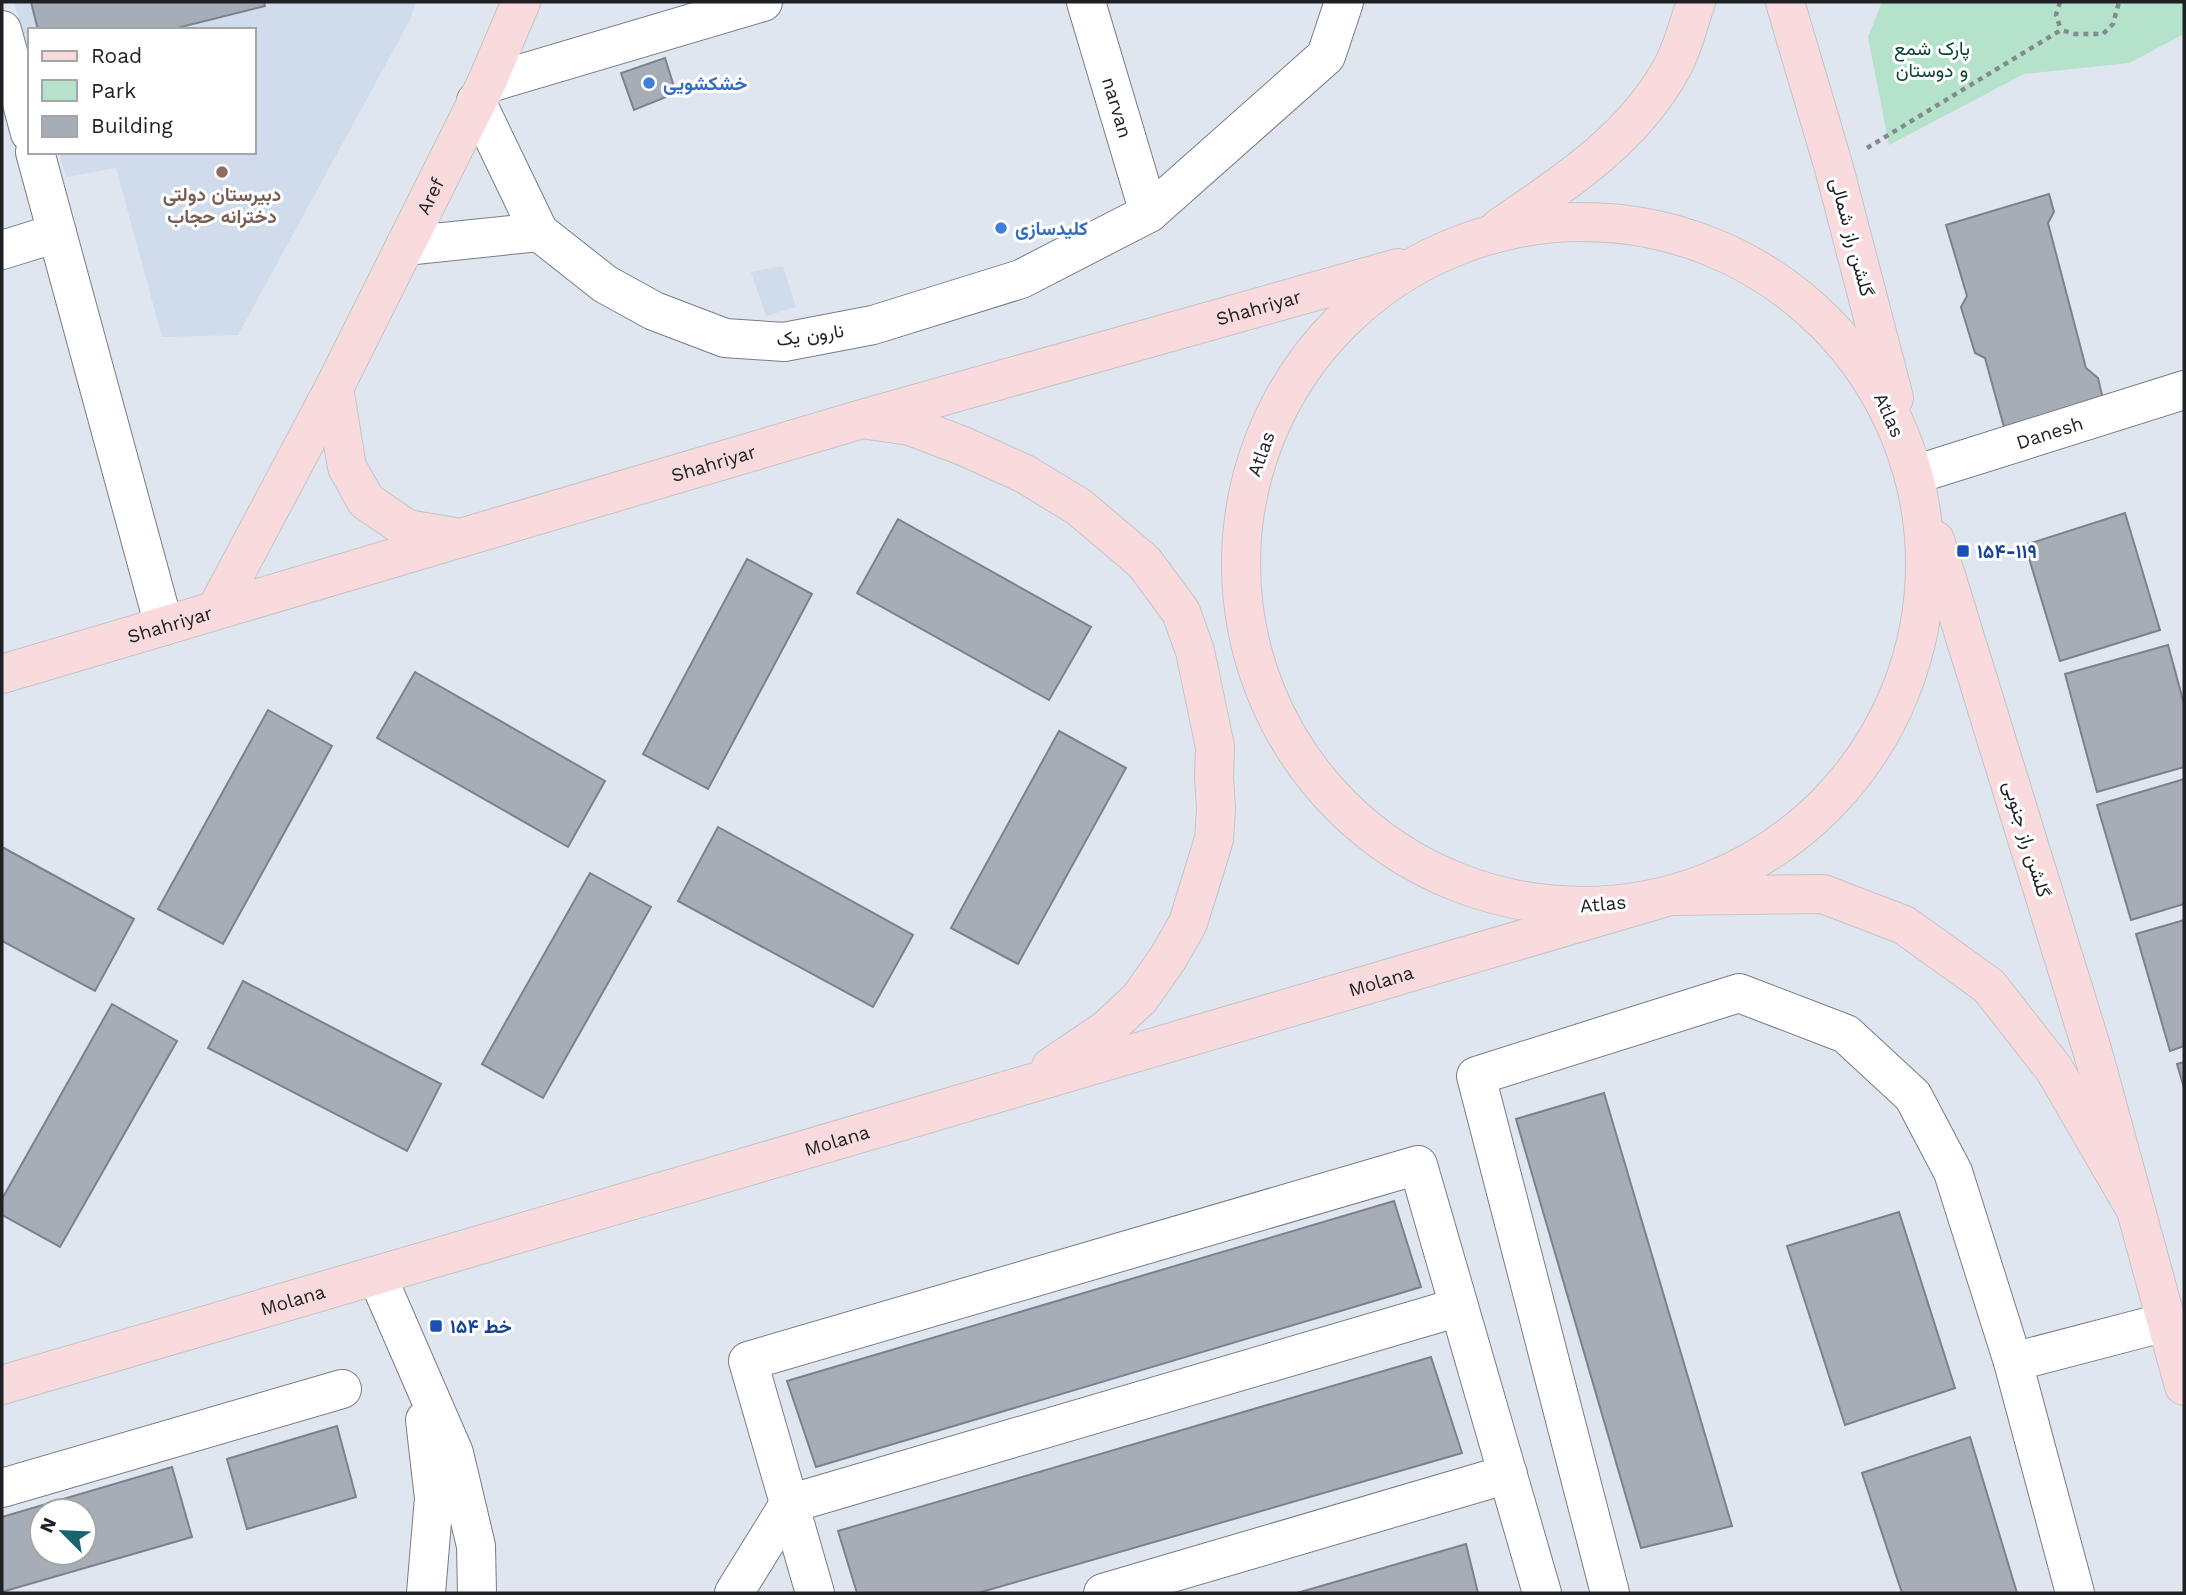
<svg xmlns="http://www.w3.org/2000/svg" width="2186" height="1595" viewBox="0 0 2186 1595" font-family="'Work Sans',Vazirmatn,sans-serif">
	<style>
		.built { fill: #d0dbec }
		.green { fill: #b5e2ca }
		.building { fill: #a7adb7; stroke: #7c828b; stroke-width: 2; fill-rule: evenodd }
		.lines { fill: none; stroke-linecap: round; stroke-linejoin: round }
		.minor-casing { stroke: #777d86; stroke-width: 40 }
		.major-casing { stroke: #c4c5c6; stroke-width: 40 }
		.path { stroke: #858a91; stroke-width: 4.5; stroke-dasharray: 5 5; stroke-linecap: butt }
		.minor { stroke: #fff; stroke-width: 38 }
		.major { stroke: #fadbdd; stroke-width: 38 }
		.shop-dot { fill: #3f7fe0; stroke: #fff; stroke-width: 2.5 }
		.education-dot { fill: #8d6e63; stroke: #fff; stroke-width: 2.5 }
		.transit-dot { fill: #1a4fb4; stroke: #fff; stroke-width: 2.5 }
		.labels { text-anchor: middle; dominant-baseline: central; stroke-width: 6; stroke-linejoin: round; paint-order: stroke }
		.park-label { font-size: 19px; fill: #09462f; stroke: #fff }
		.shop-label { font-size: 19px; font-weight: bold; fill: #366cbe; stroke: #fff; text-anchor: start }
		.street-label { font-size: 19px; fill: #1e2024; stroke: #fff }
		.education-label { font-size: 19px; font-weight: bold; fill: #785e54; stroke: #fff }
		.transit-label { font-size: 19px; font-weight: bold; fill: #164399; stroke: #fff; text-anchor: start }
	</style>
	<rect width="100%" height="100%" fill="#dfe6f0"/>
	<!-- built -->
	<g class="built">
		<path d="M 14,2 L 416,2 L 410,20 L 238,335 L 162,337 L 116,168 L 66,177 L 59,152 L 254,152 L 254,30 L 30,30 L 30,55 Z"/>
		<path d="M 783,266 L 796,307 L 766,316 L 751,272 Z"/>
	</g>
	<!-- green -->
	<path class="green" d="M 1882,2 L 2184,2 L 2184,34 L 2129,63 L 2024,74 L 1889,145 L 1868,37 Z"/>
	<!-- building -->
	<g class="building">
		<path d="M 31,2 L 264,2 L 265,6 L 169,30 L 38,30 Z"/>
		<path d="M 665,58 L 676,93 L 634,110 L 621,73 Z"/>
		<path d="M 2049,194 L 2054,212 L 2048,223 L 2086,368 L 2098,378 L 2103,399 L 2004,427 L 1985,358 L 1975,353 L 1961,307 L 1967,296 L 1946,225 Z"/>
		<path d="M 2125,513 L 2160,630 L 2060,661 L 2025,545 Z"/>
		<path d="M 898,519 L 1091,627 L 1049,700 L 857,593 Z"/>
		<path d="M 747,559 L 812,594 L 708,789 L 643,754 Z"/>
		<path d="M 2168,645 L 2184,704 L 2184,767 L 2097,792 L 2065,674 Z"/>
		<path d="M 415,672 L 605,781 L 568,847 L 377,738 Z"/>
		<path d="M 268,710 L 332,746 L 223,944 L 158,909 Z"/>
		<path d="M 1059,731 L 1126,768 L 1018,964 L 951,928 Z"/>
		<path d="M 2184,779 L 2184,904 L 2131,920 L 2097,805 Z"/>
		<path d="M 718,827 L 913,935 L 873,1007 L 678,901 Z"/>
		<path d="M 2,847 L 134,919 L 95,991 L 2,941 Z"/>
		<path d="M 590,873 L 651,907 L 543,1098 L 482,1064 Z"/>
		<path d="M 2184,920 L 2184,1046 L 2170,1051 L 2136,934 Z"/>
		<path d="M 243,981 L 441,1084 L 407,1151 L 208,1048 Z"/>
		<path d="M 112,1004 L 177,1041 L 60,1247 L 2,1215 L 2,1199 Z"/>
		<path d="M 2184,1062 L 2184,1088 L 2177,1064 Z"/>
		<path d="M 1604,1093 L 1732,1526 L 1641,1548 L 1516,1119 Z"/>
		<path d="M 1394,1201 L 1421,1287 L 816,1467 L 787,1381 Z"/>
		<path d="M 1899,1212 L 1955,1388 L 1845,1425 L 1787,1246 Z"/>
		<path d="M 1431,1357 L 1462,1453 L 978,1593 L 857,1593 L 838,1531 Z"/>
		<path d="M 337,1426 L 356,1497 L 247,1529 L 227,1459 Z"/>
		<path d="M 1970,1437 L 2017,1593 L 1902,1593 L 1862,1473 Z"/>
		<path d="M 172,1467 L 192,1537 L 2,1592 L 2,1517 ZM 42,1511 L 84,1511 L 84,1553 L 42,1553 Z"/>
		<path d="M 1466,1544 L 1478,1593 L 1297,1593 Z"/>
	</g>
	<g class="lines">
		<defs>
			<g id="minor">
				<path id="s1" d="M 1086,2 L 1149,213"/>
				<path d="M 2,30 L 30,133"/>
				<path d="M 486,84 L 763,2"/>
				<path d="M 476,101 L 539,232 L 605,284 L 654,311 L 725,338 L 784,342 L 873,325 L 1021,279 L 1149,213 L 1326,56 L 1344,2"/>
				<path d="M 35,152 L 164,626"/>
				<path d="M 405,246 L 539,232"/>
				<path d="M 2,250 L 57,233"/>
				<path id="s2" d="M 1914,475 L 2184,390"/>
				<path d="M 377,1276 L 454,1453 L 476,1546 L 477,1593"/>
				<path d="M 2013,1362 L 2166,1322"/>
				<path d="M 425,1420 L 434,1498 L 426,1593"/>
				<path d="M 2,1488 L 342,1389"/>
				<path d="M 734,1593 L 789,1504 L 1459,1307"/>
				<path d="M 815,1593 L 748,1361 L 1418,1165 L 1542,1593"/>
				<path d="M 1103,1593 L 1508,1474"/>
				<path d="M 1610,1593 L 1476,1076 L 1739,993 L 1846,1034 L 1913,1096 L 1953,1172 L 2013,1362 L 2075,1593"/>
			</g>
			<g id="major">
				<path d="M 1785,2 L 1834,168 L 1894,398"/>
				<circle cx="1583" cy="564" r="342"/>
				<path d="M 1499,228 C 1563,184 1629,142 1669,73 C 1682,52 1688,25 1696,2"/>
				<path d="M 334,388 L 347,467 L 366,501 L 407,529 L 454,537"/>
				<path d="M 869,420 L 910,426 L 963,446 L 1025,474 L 1079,507 L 1144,562 L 1181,612 L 1195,651 L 1215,747 L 1214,778 L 1216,809 L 1214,839 L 1188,923 L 1168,958 L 1140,998 L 1107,1029 L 1051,1067"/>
				<path d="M 1935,540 L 2093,1053 L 2184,1386"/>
				<path id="s3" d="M 216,610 L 334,388 L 486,84 L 521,2"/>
				<path id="s4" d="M 2,674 L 862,419 L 1398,268"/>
				<path id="s5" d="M 2,1385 L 1670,896 L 1823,894 L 1904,925 L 1989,986 L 2054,1069 L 2133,1205"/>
			</g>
		</defs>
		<!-- minor casing -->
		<use href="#minor" class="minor-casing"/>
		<!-- major casing -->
		<use href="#major" class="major-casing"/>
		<!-- path -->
		<g class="path">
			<path d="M 2060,2 L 2056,15 L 2061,30"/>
			<path d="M 1867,148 L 2061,30 L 2075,34 L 2103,34 L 2113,24 L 2119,2"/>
		</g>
		<!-- minor -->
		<use href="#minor" class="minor"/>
		<!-- major -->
		<use href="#major" class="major"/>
	</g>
	<!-- markers -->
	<g class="shop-dot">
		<circle cx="649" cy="83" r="7"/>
		<circle cx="1001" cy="228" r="7"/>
	</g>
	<circle class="education-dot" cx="222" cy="172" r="7"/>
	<g class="transit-dot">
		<rect x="1956" y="544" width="14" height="14" rx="3.5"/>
		<rect x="429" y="1319" width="14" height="14" rx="3.5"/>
	</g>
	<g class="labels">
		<!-- park labels -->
		<g class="park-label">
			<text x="1932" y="48">پارک شمع<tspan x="1932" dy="22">و دوستان</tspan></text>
		</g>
		<!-- shop labels -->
		<g class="shop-label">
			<text x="663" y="83">خشکشویی</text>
			<text x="1015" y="228">کلیدسازی</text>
		</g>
		<!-- street labels -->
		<g class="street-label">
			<text stroke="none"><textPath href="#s1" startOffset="110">narvan</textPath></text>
			<text stroke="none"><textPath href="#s3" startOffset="466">Aref</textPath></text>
			<text transform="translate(1852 237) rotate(75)">گلشن راز شمالی</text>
			<text stroke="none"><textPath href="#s4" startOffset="1309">Shahriyar</textPath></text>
			<text transform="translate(810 335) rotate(-8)">نارون یک</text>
			<text transform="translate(1889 415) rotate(66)">Atlas</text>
			<text stroke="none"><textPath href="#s2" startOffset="142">Danesh</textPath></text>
			<text transform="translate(1261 454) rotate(-70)">Atlas</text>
			<text stroke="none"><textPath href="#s4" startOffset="742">Shahriyar</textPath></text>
			<text stroke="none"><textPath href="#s4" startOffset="175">Shahriyar</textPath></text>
			<text transform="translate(2027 839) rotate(73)">گلشن راز جنوبی</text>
			<text transform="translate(1603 904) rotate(-5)">Atlas</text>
			<text stroke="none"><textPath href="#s5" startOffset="1437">Molana</textPath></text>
			<text stroke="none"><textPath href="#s5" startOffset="870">Molana</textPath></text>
			<text stroke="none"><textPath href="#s5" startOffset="303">Molana</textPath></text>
		</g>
		<!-- education labels -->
		<g class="education-label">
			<text x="222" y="194">دبیرستان دولتی<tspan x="222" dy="22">دخترانه حجاب</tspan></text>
		</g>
		<!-- transit labels -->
		<g class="transit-label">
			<text x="1977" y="551">۱۵۴-۱۱۹</text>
			<text x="450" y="1326">خط ۱۵۴</text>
		</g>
	</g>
	<!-- border -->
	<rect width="2186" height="1595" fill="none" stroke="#1e2024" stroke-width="7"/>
	<!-- legend -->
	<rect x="28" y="28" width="228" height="126" fill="#ffffff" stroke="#a5a6a7" stroke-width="2"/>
	<rect x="42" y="51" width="35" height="10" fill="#fadbdd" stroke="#a5a6a7" stroke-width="2"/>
	<text x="91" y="63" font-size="21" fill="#1e2024">Road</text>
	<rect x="42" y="80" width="35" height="21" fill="#b5e2ca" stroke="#a5a6a7" stroke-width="2"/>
	<text x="91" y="98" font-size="21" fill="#1e2024">Park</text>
	<rect x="42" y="116" width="35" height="21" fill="#a7adb7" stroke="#a5a6a7" stroke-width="2"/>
	<text x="91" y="133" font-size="21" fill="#1e2024">Building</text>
	<!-- north arrow -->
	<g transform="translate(63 1532) rotate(294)"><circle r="33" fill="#ffffff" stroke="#a5a6a7" stroke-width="2"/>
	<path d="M0-5L12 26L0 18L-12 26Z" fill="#19646f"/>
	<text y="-10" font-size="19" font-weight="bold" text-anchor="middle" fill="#1e2024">N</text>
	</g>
</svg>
